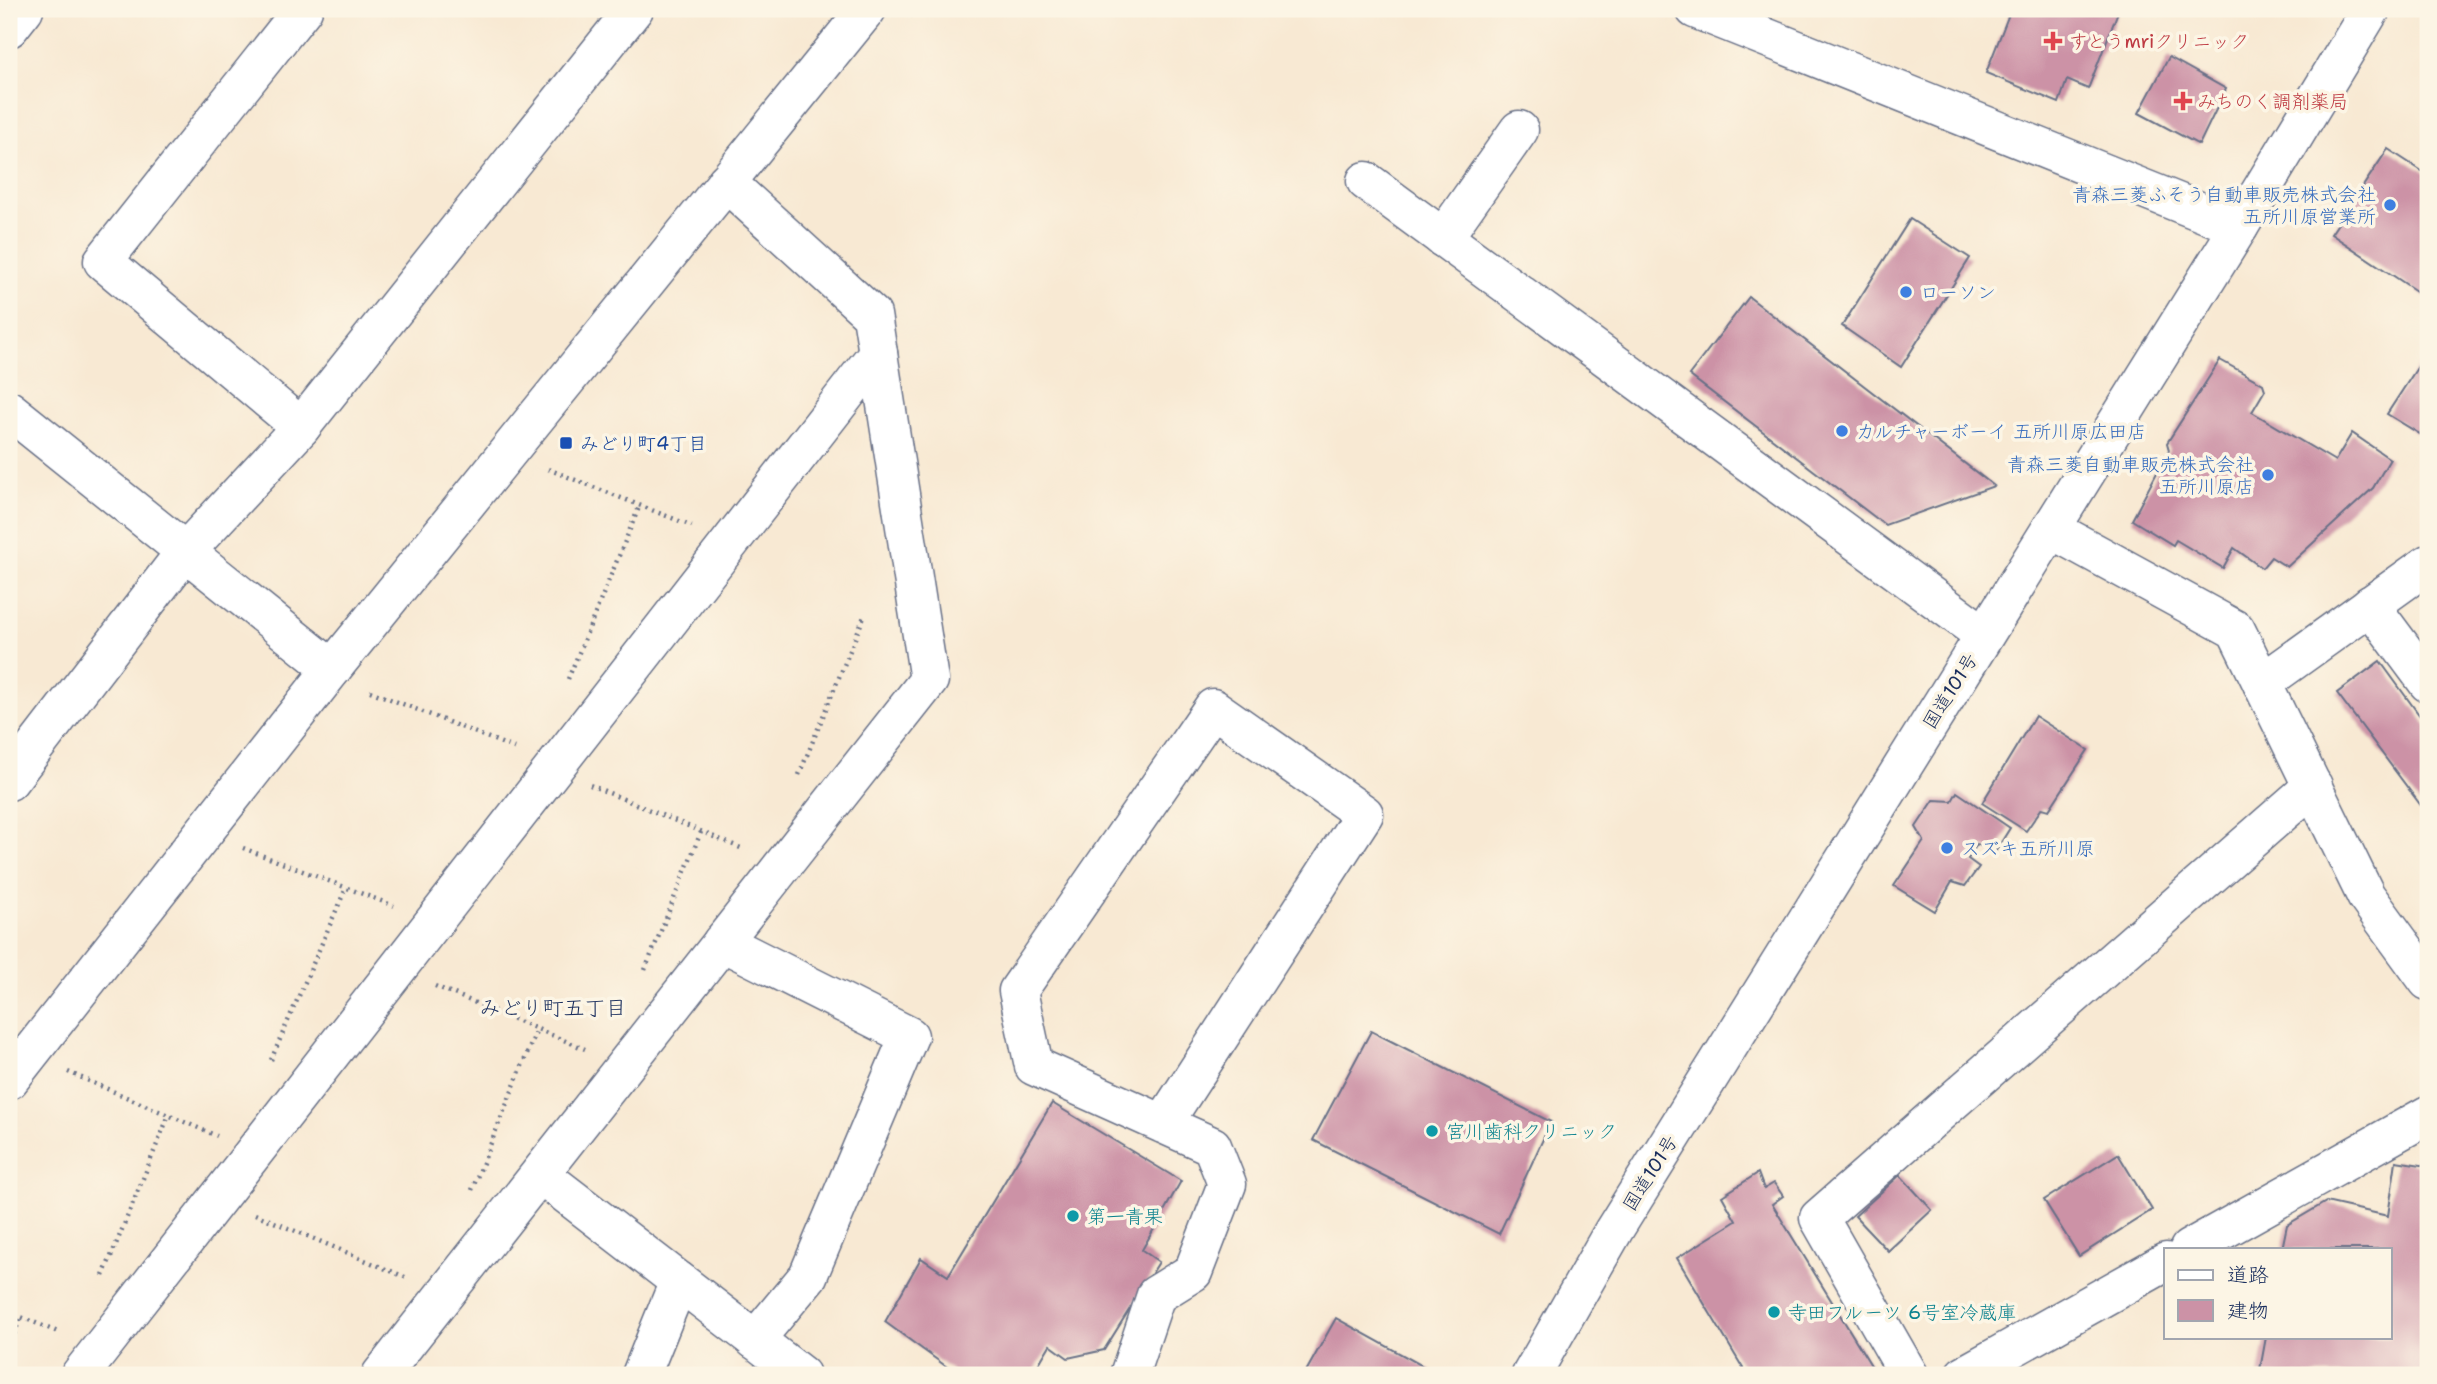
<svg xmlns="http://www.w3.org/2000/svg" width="2437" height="1384" viewBox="0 0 2437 1384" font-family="'Shantell Sans','Klee One',sans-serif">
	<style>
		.building { fill: #cc92a6 }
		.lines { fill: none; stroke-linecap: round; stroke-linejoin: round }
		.minor-casing { stroke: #687087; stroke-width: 41 }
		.tertiary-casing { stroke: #687087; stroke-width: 41 }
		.trunk-casing { stroke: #687087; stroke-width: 41 }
		.path { stroke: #687087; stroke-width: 4.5; stroke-dasharray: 2 5; stroke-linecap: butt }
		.minor { stroke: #fff; stroke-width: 38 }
		.tertiary { stroke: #fff; stroke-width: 38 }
		.trunk { stroke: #fff; stroke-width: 38 }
		.health-dot { fill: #e0444e; stroke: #fcf5e5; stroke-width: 2.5 }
		.shop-dot { fill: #3f7fe0; stroke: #fcf5e5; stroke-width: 2.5 }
		.transit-dot { fill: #1a4fb4; stroke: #fcf5e5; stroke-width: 2.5 }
		.culture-dot { fill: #0f9aa8; stroke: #fcf5e5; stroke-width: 2.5 }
		.labels { text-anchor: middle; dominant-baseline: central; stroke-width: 7; stroke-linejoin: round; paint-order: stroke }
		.health-label { font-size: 19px; fill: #be3a42; stroke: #fcf5e5; text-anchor: start }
		.shop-label { font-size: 19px; fill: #366cbe; stroke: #fcf5e5; text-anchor: start }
		.transit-label { font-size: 19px; fill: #164399; stroke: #fcf5e5; text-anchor: start }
		.street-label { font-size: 19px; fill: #1b2f5e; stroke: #fcf5e5 }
		.culture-label { font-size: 19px; fill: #0d838f; stroke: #fcf5e5; text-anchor: start }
		.neighbourhood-label { font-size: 21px; fill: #1b2f5e; stroke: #fcf5e5 }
	</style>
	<rect width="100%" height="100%" fill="#fcf5e5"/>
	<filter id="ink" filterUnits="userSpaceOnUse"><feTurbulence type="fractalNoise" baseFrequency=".0143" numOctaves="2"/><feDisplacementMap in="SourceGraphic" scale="14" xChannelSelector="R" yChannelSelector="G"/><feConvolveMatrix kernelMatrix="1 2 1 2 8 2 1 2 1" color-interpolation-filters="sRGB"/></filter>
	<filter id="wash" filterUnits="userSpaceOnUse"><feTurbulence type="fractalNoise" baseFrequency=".00686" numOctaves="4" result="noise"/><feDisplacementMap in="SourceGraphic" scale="28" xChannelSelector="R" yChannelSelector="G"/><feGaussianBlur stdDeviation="1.57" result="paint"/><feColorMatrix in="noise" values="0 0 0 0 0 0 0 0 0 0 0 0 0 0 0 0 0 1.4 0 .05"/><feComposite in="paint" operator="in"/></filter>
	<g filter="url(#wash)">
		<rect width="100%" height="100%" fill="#f8e9d3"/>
		<g id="blocks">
			<!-- building -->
			<g class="building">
				<path d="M 2011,9 L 2119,9 L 2088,89 L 2067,80 L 2059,103 L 1986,73 Z"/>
				<path d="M 2169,57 L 2226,89 L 2199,145 L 2139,113 Z"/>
				<path d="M 2388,149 L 2428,175 L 2428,299 L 2331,234 Z"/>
				<path d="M 1910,219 L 1970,258 L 1901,367 L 1842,326 Z"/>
				<path d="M 1749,297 L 1994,486 L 1885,525 L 1689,375 Z"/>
				<path d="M 2428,351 L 2428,420 L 2420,434 L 2387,414 Z"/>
				<path d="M 2220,360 L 2263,384 L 2265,390 L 2252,412 L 2335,461 L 2352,433 L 2390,459 L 2373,488 L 2287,567 L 2271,557 L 2262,568 L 2234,548 L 2223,568 L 2176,540 L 2173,545 L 2132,520 L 2169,450 L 2167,443 Z"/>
				<path d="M 2380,661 L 2428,727 L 2428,815 L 2337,693 Z"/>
				<path d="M 2035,716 L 2088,750 L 2049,810 L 2042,808 L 2026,831 L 1982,803 Z"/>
				<path d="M 1957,792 L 2010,828 L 1995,852 L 1977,844 L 1968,859 L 1979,867 L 1965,886 L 1952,882 L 1935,911 L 1894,886 L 1924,841 L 1916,827 L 1934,800 L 1952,801 Z"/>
				<path d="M 1371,1031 L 1551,1122 L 1499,1234 L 1313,1140 Z"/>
				<path d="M 1052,1103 L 1181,1181 L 1142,1250 L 1159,1262 L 1104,1350 L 1068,1358 L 1050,1345 L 1032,1375 L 958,1375 L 885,1322 L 921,1258 L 948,1276 Z"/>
				<path d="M 2118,1154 L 2152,1210 L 2079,1256 L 2044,1200 Z"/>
				<path d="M 2396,1161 L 2428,1166 L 2428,1375 L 2259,1375 L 2266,1337 L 2390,1337 L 2390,1249 L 2282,1249 L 2287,1225 L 2326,1202 L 2388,1216 Z"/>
				<path d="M 1758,1173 L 1764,1189 L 1774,1183 L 1783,1196 L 1772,1204 L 1872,1367 L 1858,1375 L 1747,1375 L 1677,1258 L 1736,1221 L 1722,1196 Z"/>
				<path d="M 1900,1175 L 1932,1210 L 1888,1251 L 1855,1216 Z"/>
				<path d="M 1336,1318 L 1439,1375 L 1304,1375 Z"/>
			</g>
		</g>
	</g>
	<g filter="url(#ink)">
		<use href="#blocks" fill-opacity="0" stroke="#687087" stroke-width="2"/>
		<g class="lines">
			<defs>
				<g id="minor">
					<path d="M 9,28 L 24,9"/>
					<path d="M 1366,181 L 1984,635"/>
					<path d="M 1443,238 L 1519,130"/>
					<path d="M 301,427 L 103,261 L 303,9"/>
					<path d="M 2051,529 L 2236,630 L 2366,896 L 2428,981"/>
					<path d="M 2370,605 L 2428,683"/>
					<path d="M 2262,683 L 2428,564"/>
					<path d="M 9,781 L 185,552 L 301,427 L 634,9"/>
					<path d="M 722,942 L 909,1036 L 808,1276 L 755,1340"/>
					<path d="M 540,1174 L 801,1375"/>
					<path d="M 2189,1249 L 2428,1115"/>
					<path d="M 80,1375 L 878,353"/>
					<path d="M 381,1375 L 929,680 L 872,315 L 726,182"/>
					<path d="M 641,1375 L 679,1281"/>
					<path d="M 1129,1375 L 1156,1295 L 1193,1272 L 1227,1184 L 1212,1146 L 1034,1066 L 1018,991 L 1213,708 L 1364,814 L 1163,1124"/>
					<path d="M 1909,1375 L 1819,1218 L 2313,786"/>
					<path d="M 1964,1375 L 2166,1262"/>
				</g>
				<g id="tertiary">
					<path d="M 1695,9 L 2239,227"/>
					<path d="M 9,410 L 332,669"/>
					<path d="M 9,1080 L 332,669 L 867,9"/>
				</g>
				<path id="trunk" d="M 1531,1375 L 1614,1230 L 2239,227 L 2371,9"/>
			</defs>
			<!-- minor casing -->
			<use href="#minor" class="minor-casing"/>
			<!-- tertiary casing -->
			<use href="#tertiary" class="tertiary-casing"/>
			<!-- trunk casing -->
			<use href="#trunk" class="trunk-casing"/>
			<!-- path -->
			<g class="path">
				<path d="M 548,469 L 692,526"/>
				<path d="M 568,679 L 640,505"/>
				<path d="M 370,691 L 519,750"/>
				<path d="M 799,775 L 865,614"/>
				<path d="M 590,785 L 743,849"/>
				<path d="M 243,848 L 394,906"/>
				<path d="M 645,970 L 701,832"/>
				<path d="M 435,986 L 585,1049"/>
				<path d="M 271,1060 L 346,888"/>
				<path d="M 68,1072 L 217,1136"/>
				<path d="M 472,1190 L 537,1029"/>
				<path d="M 255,1214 L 405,1277"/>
				<path d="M 103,1276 L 169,1115"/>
				<path d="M 9,1312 L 60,1333"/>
				<path d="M 9,1347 L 21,1317"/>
			</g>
			<!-- minor -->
			<use href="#minor" class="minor"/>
			<!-- tertiary -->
			<use href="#tertiary" class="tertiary"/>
			<!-- trunk -->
			<use href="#trunk" class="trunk"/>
		</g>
	</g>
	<!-- markers -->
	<g class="health-dot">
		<path d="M2049.5 30.5h7v7h7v7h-7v7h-7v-7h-7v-7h7z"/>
		<path d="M2179.5 90.5h7v7h7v7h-7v7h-7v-7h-7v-7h7z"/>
	</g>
	<g class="shop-dot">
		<circle cx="2390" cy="205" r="7"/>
		<circle cx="1906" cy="292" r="7"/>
		<circle cx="1842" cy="431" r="7"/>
		<circle cx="2268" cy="475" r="7"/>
		<circle cx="1947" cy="848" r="7"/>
	</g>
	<rect class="transit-dot" x="559" y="436" width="14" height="14" rx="3.5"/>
	<g class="culture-dot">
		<circle cx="1432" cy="1131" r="7"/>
		<circle cx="1073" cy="1216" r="7"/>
		<circle cx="1774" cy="1312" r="7"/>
	</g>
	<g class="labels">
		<!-- health labels -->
		<g class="health-label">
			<text x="2069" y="41">すとうmriクリニック</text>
			<text x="2197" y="101">みちのく調剤薬局</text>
		</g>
		<!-- shop labels -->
		<g class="shop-label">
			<text x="2376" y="194" text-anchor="end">青森三菱ふそう自動車販売株式会社<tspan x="2376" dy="22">五所川原営業所</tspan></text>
			<text x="1920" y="292">ローソン</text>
			<text x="1856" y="431">カルチャーボーイ 五所川原広田店</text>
			<text x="2254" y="464" text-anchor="end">青森三菱自動車販売株式会社<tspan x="2254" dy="22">五所川原店</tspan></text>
			<text x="1961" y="848">スズキ五所川原</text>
		</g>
		<!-- transit labels -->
		<g class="transit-label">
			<text x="580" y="443">みどり町4丁目</text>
		</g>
		<!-- street labels -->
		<g class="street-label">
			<text transform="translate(1950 691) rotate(-58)">国道101号</text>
			<text transform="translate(1650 1173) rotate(-58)">国道101号</text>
		</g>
		<!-- culture labels -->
		<g class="culture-label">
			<text x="1446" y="1131">宮川歯科クリニック</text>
			<text x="1087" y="1216">第一青果</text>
			<text x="1788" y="1312">寺田フルーツ 6号室冷蔵庫</text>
		</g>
		<!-- neighbourhood labels -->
		<g class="neighbourhood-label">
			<text x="553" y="1008">みどり町五丁目</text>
		</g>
	</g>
	<!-- margin -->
	<rect width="2437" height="1384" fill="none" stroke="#fcf5e5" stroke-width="35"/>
	<!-- legend -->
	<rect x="2164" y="1248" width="228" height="91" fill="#fcf5e5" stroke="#a2a6af" stroke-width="2"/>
	<rect x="2178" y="1270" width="35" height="10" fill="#ffffff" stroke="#a2a6af" stroke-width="2"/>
	<text x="2227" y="1282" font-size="21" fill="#1b2f5e">道路</text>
	<rect x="2178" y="1300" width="35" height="21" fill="#cc92a6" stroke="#a2a6af" stroke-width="2"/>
	<text x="2227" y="1318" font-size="21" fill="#1b2f5e">建物</text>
</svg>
